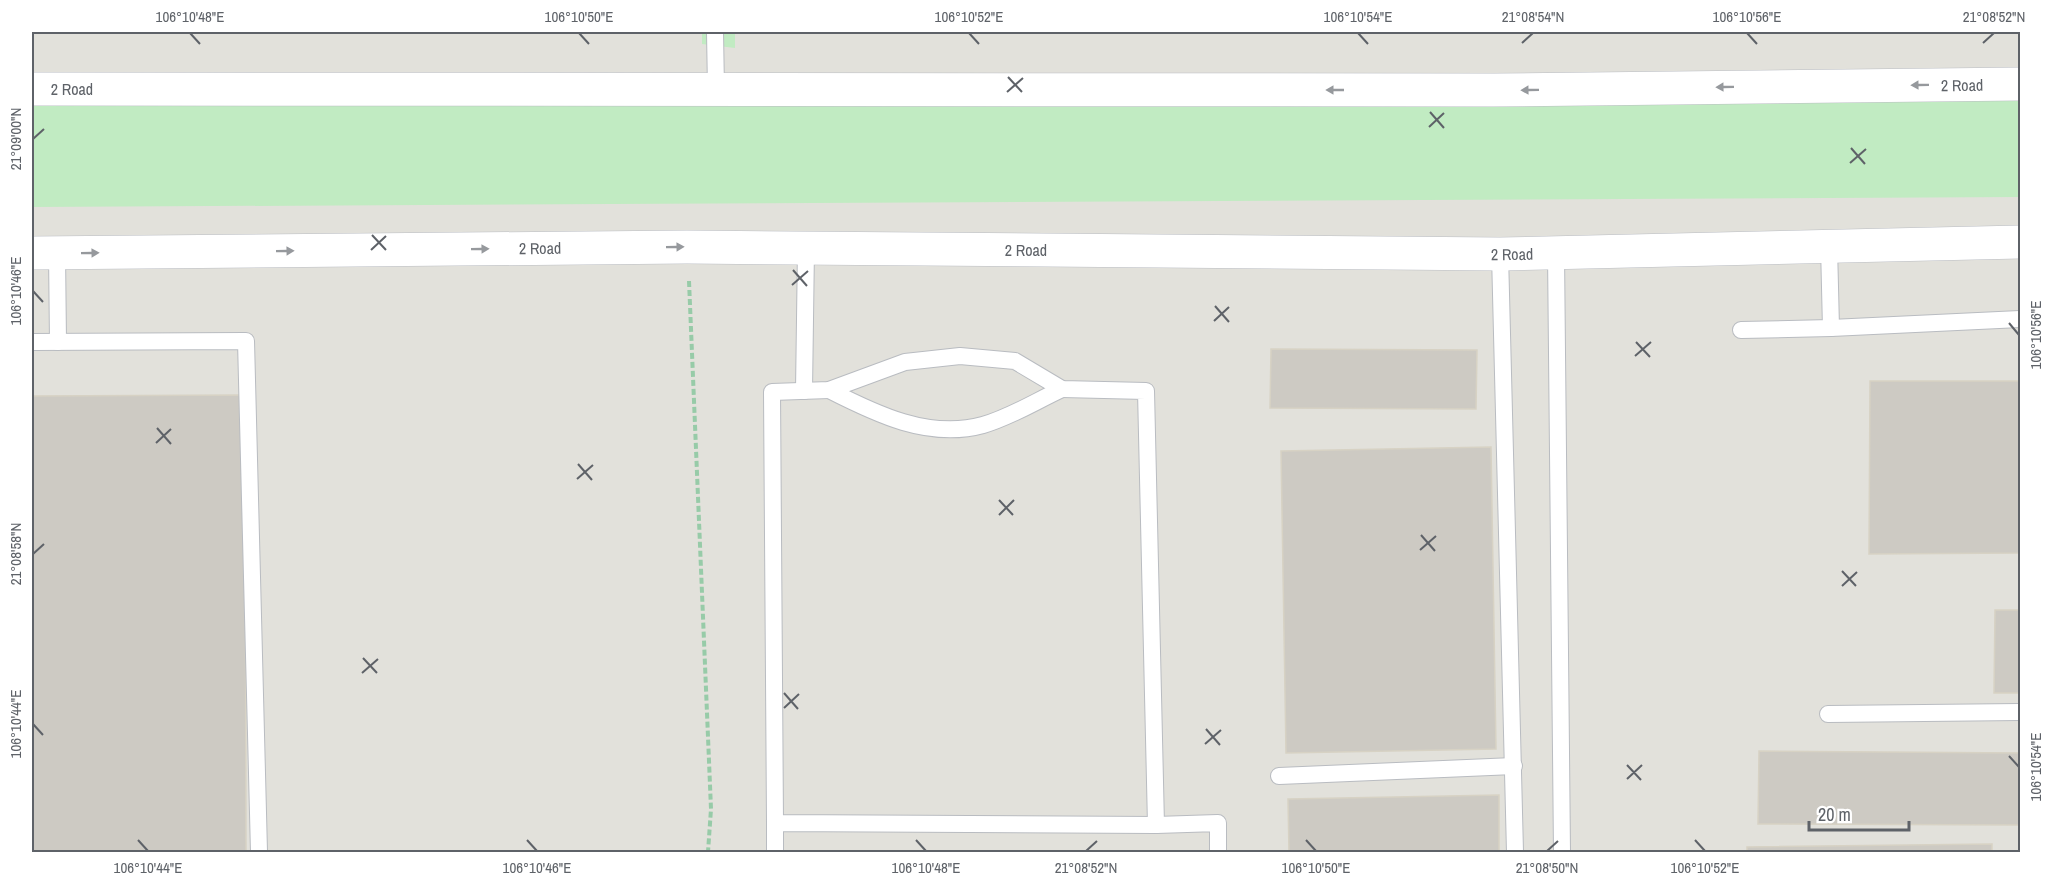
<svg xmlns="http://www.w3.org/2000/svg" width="2052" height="884" viewBox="0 0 2052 884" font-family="'Archivo Narrow',sans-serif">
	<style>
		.industrial { fill: #e2e1db }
		.green { fill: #c1ebc2 }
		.building { fill: #cdcac3; stroke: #d7d2c4; stroke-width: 1.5 }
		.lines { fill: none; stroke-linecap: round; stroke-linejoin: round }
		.service-casing { stroke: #b9bcc1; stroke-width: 18 }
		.secondary-casing { stroke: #babdc3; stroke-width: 34 }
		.path { stroke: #97cba8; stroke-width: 4; stroke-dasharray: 6 3; stroke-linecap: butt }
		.service { stroke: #fff; stroke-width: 16 }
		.secondary { stroke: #fff; stroke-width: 33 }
		.oneway { fill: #96999d }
		.ticks { fill: none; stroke: #5e6268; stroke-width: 2 }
		.labels { text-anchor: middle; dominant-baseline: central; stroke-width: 4.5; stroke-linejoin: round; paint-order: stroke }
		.street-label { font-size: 16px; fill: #5e6268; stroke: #fff }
		.neatline { fill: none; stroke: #5e6268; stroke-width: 2 }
		.ticks-label { font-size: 15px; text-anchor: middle; fill: #5e6268 }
	</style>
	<rect width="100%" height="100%" fill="#f2efe6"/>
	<!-- industrial -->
	<rect class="industrial" x="32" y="32" width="1988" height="820"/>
	<!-- green -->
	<g class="green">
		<path d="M 702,32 L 735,32 L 735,48 L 702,44 Z"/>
		<path d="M 2020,95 L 2020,197 L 32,207 L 32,105 Z"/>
	</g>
	<!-- building -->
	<g class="building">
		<path d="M 1271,349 L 1477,350 L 1476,409 L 1270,408 Z"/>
		<path d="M 1870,381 L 2020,381 L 2020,553 L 1869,554 Z"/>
		<path d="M 245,395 L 246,852 L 32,852 L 32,396 Z"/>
		<path d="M 1491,447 L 1496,749 L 1286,753 L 1281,451 Z"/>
		<path d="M 1995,610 L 2020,610 L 2020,693 L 1994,693 Z"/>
		<path d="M 1759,751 L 2020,753 L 2020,825 L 1758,824 Z"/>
		<path d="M 1499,795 L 1499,852 L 1289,852 L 1288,799 Z"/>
		<path d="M 1992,844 L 1992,852 L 1747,852 L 1747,847 Z"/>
	</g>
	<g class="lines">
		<defs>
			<g id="service">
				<path d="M 715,32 L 716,89"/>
				<path d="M 57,253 L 58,342"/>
				<path d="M 1556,253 L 1562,852"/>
				<path d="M 1500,254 L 1515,852"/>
				<path d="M 1831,328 L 2020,319"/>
				<path d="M 1741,330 L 1831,328 L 1829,246"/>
				<path d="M 32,342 L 246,341 L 259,852"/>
				<path d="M 829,390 C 876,414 929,440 983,425 C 1011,417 1036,401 1062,389"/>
				<path d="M 804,391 L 806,248"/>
				<path d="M 1828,714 L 2020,712"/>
				<path d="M 1279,776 L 1514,766"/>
				<path d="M 775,823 L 1156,825 L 1146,391 L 1062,389 L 1015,361 L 960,356 L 905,362 L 829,390 L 772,392 L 775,823 L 775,852"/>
				<path d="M 1156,825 L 1218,823 L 1218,852"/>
			</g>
			<g id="secondary">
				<path d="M 32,89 L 1494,90 L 2020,84"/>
				<path d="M 32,253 L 687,247 L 1500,254 L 2020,242"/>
			</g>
		</defs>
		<!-- service casing -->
		<use href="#service" class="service-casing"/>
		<!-- secondary casing -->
		<use href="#secondary" class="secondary-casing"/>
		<!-- path -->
		<path class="path" d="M 689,281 L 711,809 L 708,852"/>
		<!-- service -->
		<use href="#service" class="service"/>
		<!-- secondary -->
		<use href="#secondary" class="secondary"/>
	</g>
	<!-- one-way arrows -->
	<defs><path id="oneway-solid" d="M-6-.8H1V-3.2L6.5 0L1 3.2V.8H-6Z" transform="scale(1.5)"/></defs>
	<g class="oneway">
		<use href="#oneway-solid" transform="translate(1920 85) rotate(179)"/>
		<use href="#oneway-solid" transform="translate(1725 87) rotate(179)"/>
		<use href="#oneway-solid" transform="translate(1335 90) rotate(-180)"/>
		<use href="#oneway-solid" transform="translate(1530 90) rotate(179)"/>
		<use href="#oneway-solid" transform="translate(675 247) rotate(-1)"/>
		<use href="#oneway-solid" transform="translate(480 249) rotate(-1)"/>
		<use href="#oneway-solid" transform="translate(285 251) rotate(-1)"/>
		<use href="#oneway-solid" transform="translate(90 253) rotate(-1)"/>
	</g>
	<!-- ticks -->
	<path class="ticks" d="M 190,33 L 200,44M 579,33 L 589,44M 969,33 L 979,44M 1358,33 L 1368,44M 1747,33 L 1757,44M 1522,43 L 1533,33M 1983,43 L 1994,33M 1008,77 L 1022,92M 1007,92 L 1023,78M 1430,112 L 1444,128M 1429,127 L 1444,113M 33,139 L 44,129M 1851,148 L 1865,164M 1850,163 L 1866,149M 372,235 L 386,250M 371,250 L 386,236M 793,270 L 807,286M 792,285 L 808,271M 33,291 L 43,302M 1215,306 L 1229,322M 1214,321 L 1229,307M 2009,323 L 2019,335M 1636,342 L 1650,357M 1635,356 L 1651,342M 157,428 L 171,444M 156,443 L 171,429M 578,464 L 592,480M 577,479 L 593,465M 999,500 L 1013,515M 999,515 L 1014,500M 1421,535 L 1435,551M 1420,550 L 1436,536M 33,554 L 44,544M 1842,571 L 1856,586M 1842,586 L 1857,572M 363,658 L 377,673M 362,673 L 378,659M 784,693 L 798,709M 784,708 L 799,694M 33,724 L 43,735M 1206,729 L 1220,745M 1205,744 L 1221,730M 2009,756 L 2019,767M 1627,765 L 1641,780M 1627,779 L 1642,765M 138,840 L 148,851M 527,840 L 537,851M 916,840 L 926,851M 1306,840 L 1316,851M 1695,840 L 1705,851M 1086,851 L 1097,841M 1547,851 L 1558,841"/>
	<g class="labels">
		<!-- street labels -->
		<g class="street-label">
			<text transform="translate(1962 85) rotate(-1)">2 Road</text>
			<text x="72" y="89">2 Road</text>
			<text transform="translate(540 248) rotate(-1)">2 Road</text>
			<text x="1026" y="250">2 Road</text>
			<text transform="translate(1512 254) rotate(-1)">2 Road</text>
		</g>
	</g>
	<!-- border -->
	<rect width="2052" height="884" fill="none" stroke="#ffffff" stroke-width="66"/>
	<!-- scale -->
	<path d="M1809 821v9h100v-9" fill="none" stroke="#5e6268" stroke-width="3"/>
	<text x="1818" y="821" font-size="18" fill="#5e6268" stroke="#ffffff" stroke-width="4.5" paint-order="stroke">20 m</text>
	<rect x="33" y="33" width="1986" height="818" class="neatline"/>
	<g class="ticks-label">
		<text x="190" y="22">106°10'48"E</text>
		<text x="579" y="22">106°10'50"E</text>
		<text x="969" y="22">106°10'52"E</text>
		<text x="1358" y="22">106°10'54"E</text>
		<text x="1533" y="22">21°08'54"N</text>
		<text x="1747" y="22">106°10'56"E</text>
		<text x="1994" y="22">21°08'52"N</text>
		<text transform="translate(16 139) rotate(-90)" y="5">21°09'00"N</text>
		<text transform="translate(16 291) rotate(-90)" y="5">106°10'46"E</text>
		<text transform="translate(2036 335) rotate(-90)" y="5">106°10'56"E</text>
		<text transform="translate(16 554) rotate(-90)" y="5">21°08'58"N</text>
		<text transform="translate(16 724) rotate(-90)" y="5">106°10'44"E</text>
		<text transform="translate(2036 767) rotate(-90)" y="5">106°10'54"E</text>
		<text x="148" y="873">106°10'44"E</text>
		<text x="537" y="873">106°10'46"E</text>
		<text x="926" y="873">106°10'48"E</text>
		<text x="1086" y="873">21°08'52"N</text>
		<text x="1316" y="873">106°10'50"E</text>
		<text x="1547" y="873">21°08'50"N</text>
		<text x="1705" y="873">106°10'52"E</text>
	</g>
</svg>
